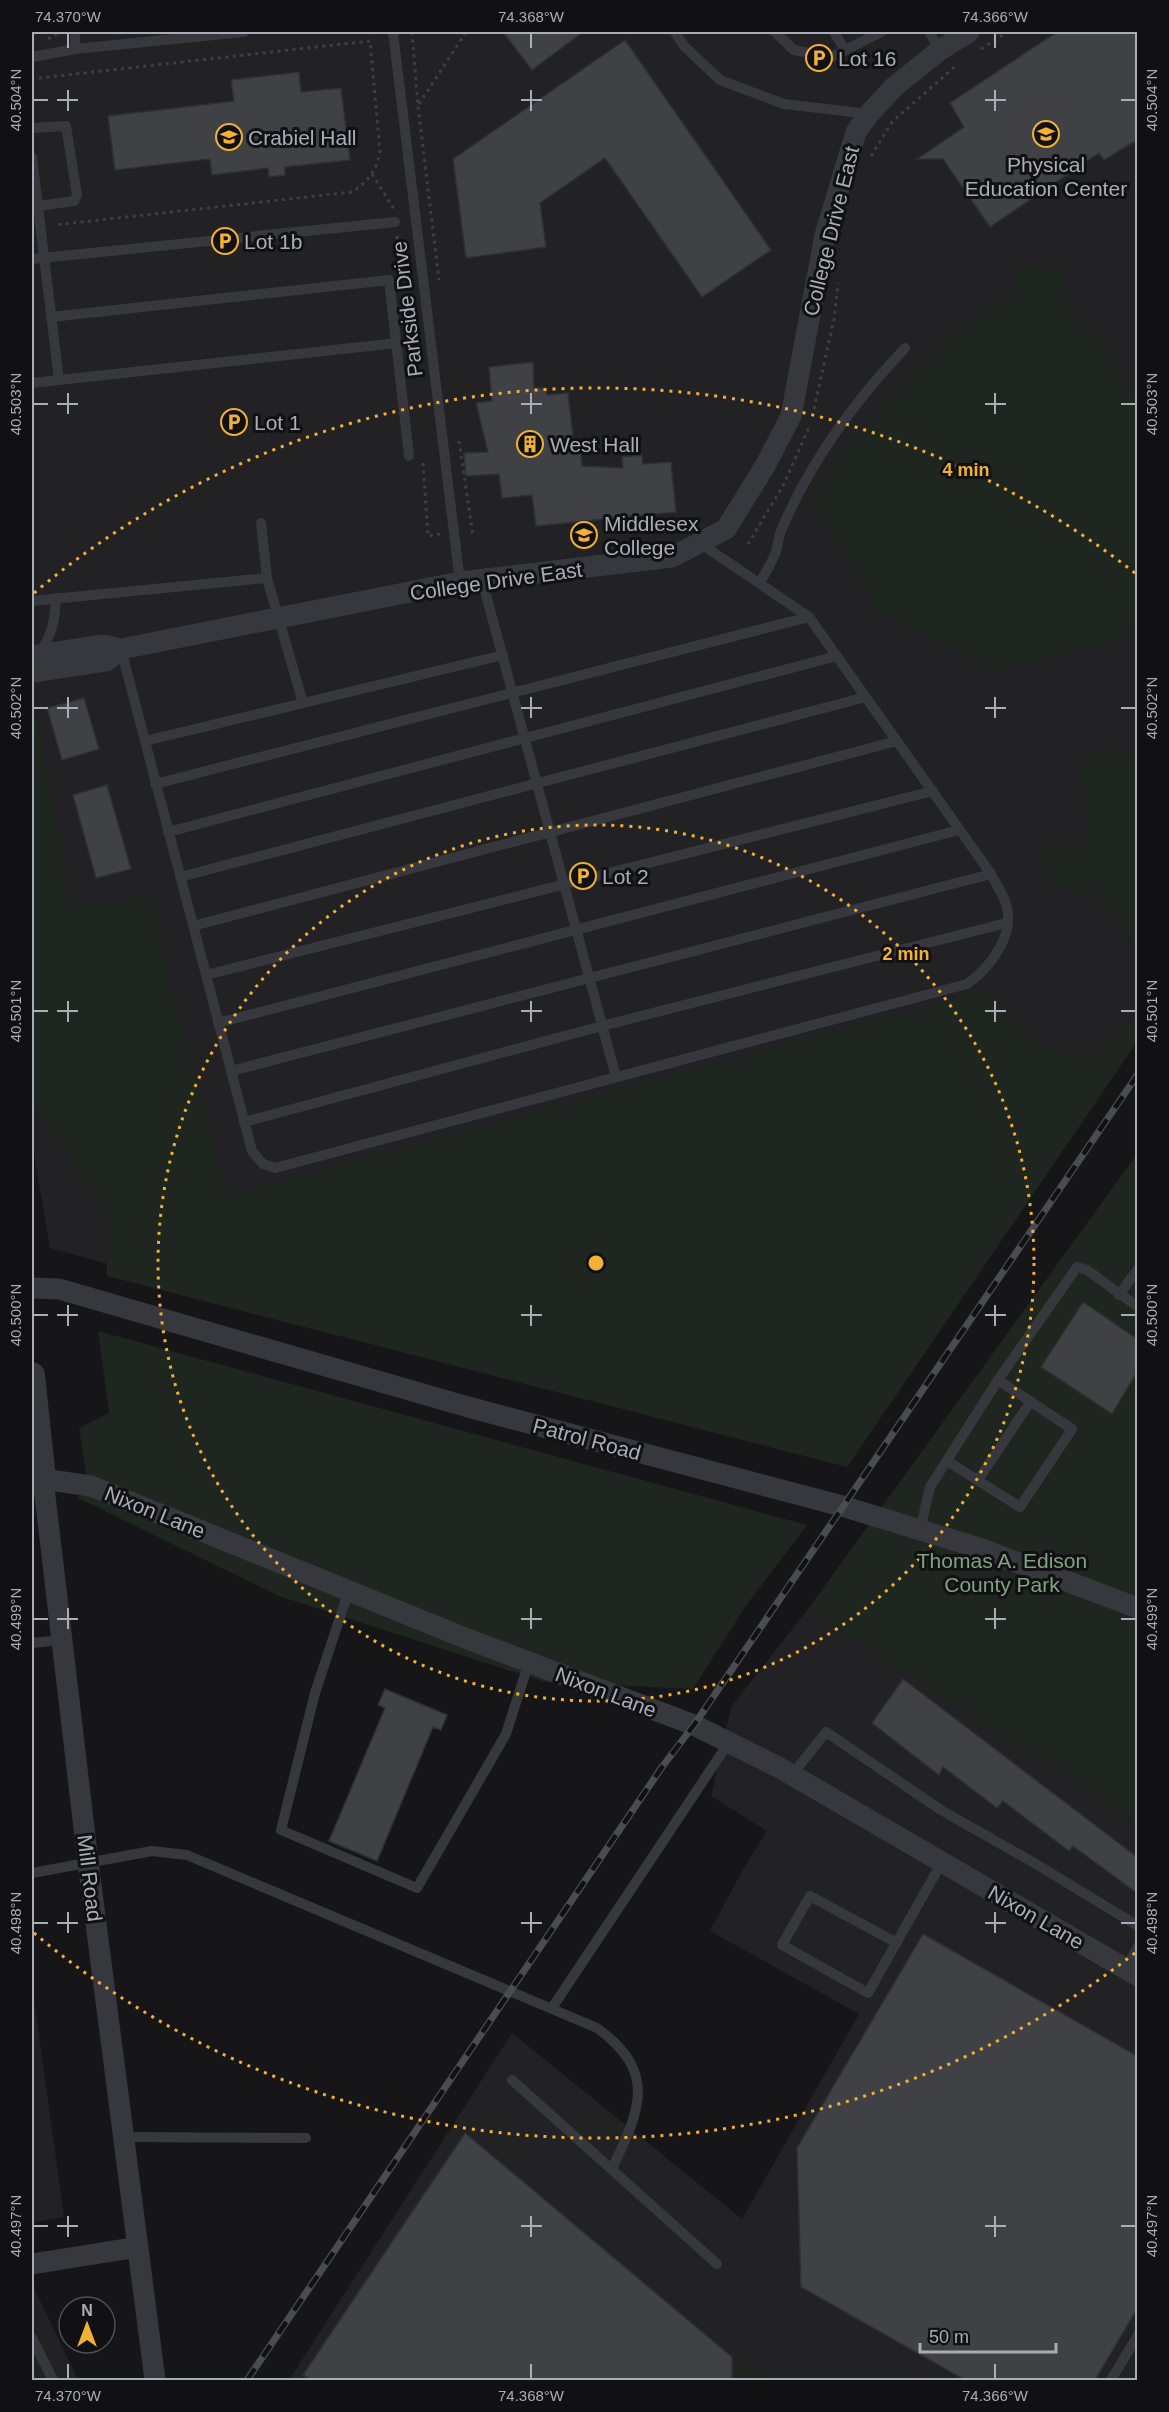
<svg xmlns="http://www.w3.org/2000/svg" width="1169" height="2412" viewBox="0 0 1169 2412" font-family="Helvetica,sans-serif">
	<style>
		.built { fill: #222225 }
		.green { fill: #1e261f }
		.building { fill: #404145; stroke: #303034; stroke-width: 1.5 }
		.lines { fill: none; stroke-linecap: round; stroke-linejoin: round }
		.path { stroke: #3d3f44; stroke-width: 3; stroke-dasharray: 3 4.5; stroke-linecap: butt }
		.service { stroke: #37383d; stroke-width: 10 }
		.minor { stroke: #37383d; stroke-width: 21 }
		.tertiary { stroke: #37383d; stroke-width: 26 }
		.rail-casing { stroke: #4a4c52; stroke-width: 7 }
		.rail { stroke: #111113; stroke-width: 4.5; stroke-dasharray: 14; stroke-linecap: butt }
		.ticks { fill: none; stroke: #a8adb8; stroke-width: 2 }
		.ring { fill: none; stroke: #f2b134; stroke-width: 3; stroke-dasharray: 3 6 }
		.labels { text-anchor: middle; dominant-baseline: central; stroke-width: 6; stroke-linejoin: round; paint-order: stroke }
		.poi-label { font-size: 21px; fill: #a8adb8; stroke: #111113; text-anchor: start }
		.street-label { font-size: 21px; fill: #a8adb8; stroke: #111113 }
		.park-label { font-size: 21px; fill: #7fa381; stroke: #111113 }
		.centre { fill: #f2b134; stroke: #111113; stroke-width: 3 }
		.ring-label { font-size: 18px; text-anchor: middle; font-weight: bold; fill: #f2b134; stroke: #111113; stroke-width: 6; stroke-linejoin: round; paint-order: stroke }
		.neatline { fill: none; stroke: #a8adb8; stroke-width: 2 }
		.ticks-label { font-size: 15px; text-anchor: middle; fill: #a8adb8 }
	</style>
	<rect width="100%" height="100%" fill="#161618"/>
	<!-- built -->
	<g class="built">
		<path d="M 32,32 L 1137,32 L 1137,1039 L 847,1467 L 50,1248 L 32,1144 Z"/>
		<path d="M 808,1609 L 1137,1823 L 1137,2380 L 772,2380 L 732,2358 L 732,2380 L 289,2380 L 512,2033 L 742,2219 L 859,2014 L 710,1931 L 745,1866 L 767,1831 L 711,1796 L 731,1707 Z"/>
		<path d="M 32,1985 L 64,2217 L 32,2223 Z"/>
		<path d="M 34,2288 L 78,2380 L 32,2380 L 32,2289 Z"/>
	</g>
	<!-- green -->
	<g class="green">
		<path d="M 1020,265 L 1067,269 L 1063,293 L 1137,392 L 1137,622 L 1120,640 L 993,671 L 878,611 L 810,493 L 916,366 L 1015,288 Z"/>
		<path d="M 32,720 L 37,720 L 71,904 L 151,899 L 170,985 L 227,1196 L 989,990 L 1032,1044 L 1084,1057 L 1120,1038 L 1137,1010 L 1137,1042 L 847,1467 L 107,1276 L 107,1215 L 33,1102 L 32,1091 Z"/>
		<path d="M 1109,750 L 1137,759 L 1137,967 L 1133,942 L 1093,894 L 1045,884 L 1043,843 L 1081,851 L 1089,829 L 1078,762 Z"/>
		<path d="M 1137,1154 L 1137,1823 L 808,1609 Z"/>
		<path d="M 98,1331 L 807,1525 L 745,1607 L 693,1689 L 545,1682 L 279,1596 L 78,1498 L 87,1478 L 79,1428 L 109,1413 Z"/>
		<path d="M 732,2357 L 772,2380 L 732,2380 Z"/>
	</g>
	<!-- building -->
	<g class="building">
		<path d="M 503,32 L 583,32 L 532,70 Z"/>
		<path d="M 1057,32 L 1137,32 L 1137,140 L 1104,160 L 1099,153 L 990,227 L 943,159 L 917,159 L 964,127 L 950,103 Z"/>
		<path d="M 625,40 L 771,250 L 702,297 L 605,158 L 540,203 L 546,247 L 466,258 L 453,159 Z"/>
		<path d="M 299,72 L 301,92 L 341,88 L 350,160 L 285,167 L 285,175 L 269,177 L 268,168 L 212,175 L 210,159 L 115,170 L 108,116 L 234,101 L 231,80 Z"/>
		<path d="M 533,362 L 534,388 L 546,388 L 547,395 L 568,393 L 574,445 L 580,444 L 582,466 L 623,468 L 622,457 L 642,455 L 643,464 L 671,462 L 676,512 L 536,526 L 532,495 L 502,498 L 499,474 L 466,476 L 464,453 L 488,452 L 476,403 L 492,401 L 489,367 Z"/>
		<path d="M 84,698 L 99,749 L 62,760 L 47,708 Z"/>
		<path d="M 107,785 L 131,869 L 96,878 L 73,795 Z"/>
		<path d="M 1083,1302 L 1137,1339 L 1137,1372 L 1112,1414 L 1041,1367 Z"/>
		<path d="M 903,1679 L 1137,1857 L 1137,1893 L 1073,1846 L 1069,1851 L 1003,1801 L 997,1808 L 943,1767 L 939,1775 L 872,1723 Z"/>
		<path d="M 385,1689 L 447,1715 L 441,1730 L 433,1727 L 377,1861 L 329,1841 L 385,1708 L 378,1705 Z"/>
		<path d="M 923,1934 L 1137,2056 L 1137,2309 L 1095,2380 L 965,2380 L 801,2287 L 797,2148 Z"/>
		<path d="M 465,2133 L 732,2357 L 732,2380 L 311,2380 L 303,2375 Z"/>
	</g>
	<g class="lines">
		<!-- path -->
		<g class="path">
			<path d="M 412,32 L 418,106 L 439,280"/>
			<path d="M 48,39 L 59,32"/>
			<path d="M 981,49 L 1008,32"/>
			<path d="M 39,78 L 370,41 L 380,151 C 377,170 368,182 352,192 L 54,225"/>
			<path d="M 419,104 L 466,32"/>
			<path d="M 871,156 L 892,122 L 958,64"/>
			<path d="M 372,174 L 394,209"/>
			<path d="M 397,236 L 401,271"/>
			<path d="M 814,409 L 834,319 L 838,283"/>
			<path d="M 459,441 L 473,536"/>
			<path d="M 423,463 L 428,536 L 440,534"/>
			<path d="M 748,544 L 784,484 L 809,427"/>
		</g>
		<!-- service -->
		<g class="service">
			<path d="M 75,32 L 75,49"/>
			<path d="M 393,32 L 460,582"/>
			<path d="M 675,32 L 684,46 L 720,80 L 784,104 L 869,114"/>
			<path d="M 775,32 L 794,50 L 832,57 L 881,32"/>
			<path d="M 834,32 L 845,50"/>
			<path d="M 929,32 L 940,50"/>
			<path d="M 32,57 L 75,49 L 244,32"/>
			<path d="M 32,128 L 66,126 L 77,195 L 74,201 L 38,206"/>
			<path d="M 32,157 L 59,380"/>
			<path d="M 32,259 L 395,222"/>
			<path d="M 51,317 L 389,280 L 409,456"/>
			<path d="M 32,383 L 397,343"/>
			<path d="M 261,523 L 267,578 L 303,703"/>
			<path d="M 482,580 L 616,1077"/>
			<path d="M 760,583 C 765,573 771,564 775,554 C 778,547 778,538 781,531 C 809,463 855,401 905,348"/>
			<path d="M 32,601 L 267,578"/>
			<path d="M 121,649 L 252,1151 L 263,1164 L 275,1168 L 967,984 C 990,968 1016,934 1006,904 C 1003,894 996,884 991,874 L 809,617 L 701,544"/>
			<path d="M 39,654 C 52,635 55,621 56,598"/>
			<path d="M 145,741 L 503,655"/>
			<path d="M 155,784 L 809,617"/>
			<path d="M 168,832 L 837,656"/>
			<path d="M 180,877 L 866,697"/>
			<path d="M 193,926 L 897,741"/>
			<path d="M 206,975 L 933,791"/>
			<path d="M 218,1023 L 959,830"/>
			<path d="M 231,1071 L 991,874"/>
			<path d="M 244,1122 L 602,1026 L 1006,923"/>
			<path d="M 1119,1295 L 1138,1269"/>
			<path d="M 998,1380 L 1077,1267 L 1087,1270 L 1138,1307"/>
			<path d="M 978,1480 L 1031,1401"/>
			<path d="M 920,1530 L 930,1487 L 998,1380 L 1072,1429 L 1020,1507 L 947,1461"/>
			<path d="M 349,1590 L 315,1693 L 281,1830 L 417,1888 L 506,1734 L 529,1662"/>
			<path d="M 32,1643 L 62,1640"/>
			<path d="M 792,1775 L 826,1732 L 941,1810 L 1031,1861 L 1138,1926"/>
			<path d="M 32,1873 L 152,1851 L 187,1855 L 597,2028 C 659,2073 639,2111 612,2169"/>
			<path d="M 897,1943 L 810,1896 L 782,1945 L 868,1993 L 942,1862"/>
			<path d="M 1126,1969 L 1138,1946"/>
			<path d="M 552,2008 L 729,1742"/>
			<path d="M 512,2080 L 717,2264"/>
			<path d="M 124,2137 L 306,2138"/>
			<path d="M 32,2338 L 53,2380"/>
			<path d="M 1111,2380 L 1138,2335"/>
		</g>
		<!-- minor -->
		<g class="minor">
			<path d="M 32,656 L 103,645 L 121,649 L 460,582 L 672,557 L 726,529 L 765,466 L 791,416 L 825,235 L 856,132 L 869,114 L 894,87 L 940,50 L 969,32"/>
			<path d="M 32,672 L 106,661 L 121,649"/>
			<path d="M 32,1288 L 59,1289 L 468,1407 L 842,1506 L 979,1548 L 1138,1608"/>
			<path d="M 32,2264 L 138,2247"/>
			<path d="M 155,2380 L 88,1862 L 43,1479 L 91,1486 L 465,1638 L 694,1725 L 780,1768 L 1138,1976"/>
		</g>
		<!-- tertiary -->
		<path class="tertiary" d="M 32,1375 L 43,1479"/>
		<defs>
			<path id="rail" d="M 247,2380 L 662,1767 L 694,1725 L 1138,1074"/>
		</defs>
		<!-- rail casing -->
		<use href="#rail" class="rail-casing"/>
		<!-- rail -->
		<use href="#rail" class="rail"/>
	</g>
	<!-- ticks -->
	<path class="ticks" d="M 68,33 L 68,48M 531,33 L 531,48M 995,33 L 995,48M 68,90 L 68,111M 531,90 L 531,111M 995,90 L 995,111M 33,100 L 48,100M 57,100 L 78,100M 521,100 L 542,100M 985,100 L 1006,100M 1121,100 L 1136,100M 68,393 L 68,414M 531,393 L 531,414M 995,393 L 995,414M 33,404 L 48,404M 57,404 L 78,404M 521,404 L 542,404M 985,404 L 1006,404M 1121,404 L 1136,404M 68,697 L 68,718M 531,697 L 531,718M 995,697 L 995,718M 33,708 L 48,708M 57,708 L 78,708M 521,708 L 542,708M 985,708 L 1006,708M 1121,708 L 1136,708M 68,1001 L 68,1022M 531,1001 L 531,1022M 995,1001 L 995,1022M 33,1011 L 48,1011M 57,1011 L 78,1011M 521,1011 L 542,1011M 985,1011 L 1006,1011M 1121,1011 L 1136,1011M 68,1305 L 68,1326M 531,1305 L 531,1326M 995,1305 L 995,1326M 33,1315 L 48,1315M 57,1315 L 78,1315M 521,1315 L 542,1315M 985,1315 L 1006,1315M 1121,1315 L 1136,1315M 68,1608 L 68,1629M 531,1608 L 531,1629M 995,1608 L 995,1629M 33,1619 L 48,1619M 57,1619 L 78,1619M 521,1619 L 542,1619M 985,1619 L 1006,1619M 1121,1619 L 1136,1619M 68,1912 L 68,1933M 531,1912 L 531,1933M 995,1912 L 995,1933M 33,1923 L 48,1923M 57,1923 L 78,1923M 521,1923 L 542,1923M 985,1923 L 1006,1923M 1121,1923 L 1136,1923M 68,2216 L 68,2237M 531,2216 L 531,2237M 995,2216 L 995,2237M 33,2226 L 48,2226M 57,2226 L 78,2226M 521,2226 L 542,2226M 985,2226 L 1006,2226M 1121,2226 L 1136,2226M 68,2364 L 68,2379M 531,2364 L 531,2379M 995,2364 L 995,2379"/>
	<!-- distance rings -->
	<g class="ring">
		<circle cx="596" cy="1263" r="438"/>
		<path d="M1135 1953A875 875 0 0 1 34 1933M34 593A875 875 0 0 1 1135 573"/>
	</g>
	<!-- icons -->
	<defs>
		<symbol id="parking-ring" viewBox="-11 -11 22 22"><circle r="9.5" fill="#111113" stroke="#f2b134" stroke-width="1.5"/><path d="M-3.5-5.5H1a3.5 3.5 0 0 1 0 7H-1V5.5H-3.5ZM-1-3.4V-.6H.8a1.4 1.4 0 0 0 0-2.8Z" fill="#f2b134"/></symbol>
		<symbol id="university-ring" viewBox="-11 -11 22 22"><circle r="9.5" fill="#111113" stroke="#f2b134" stroke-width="1.5"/><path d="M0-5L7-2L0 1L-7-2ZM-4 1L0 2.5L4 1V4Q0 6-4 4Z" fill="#f2b134"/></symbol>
		<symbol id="building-ring" viewBox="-11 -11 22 22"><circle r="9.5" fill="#111113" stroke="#f2b134" stroke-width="1.5"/><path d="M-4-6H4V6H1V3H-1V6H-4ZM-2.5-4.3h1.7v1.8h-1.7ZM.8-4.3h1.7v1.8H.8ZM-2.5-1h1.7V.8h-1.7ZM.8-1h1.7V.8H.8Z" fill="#f2b134"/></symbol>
	</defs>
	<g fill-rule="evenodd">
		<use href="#parking-ring" x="804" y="43" width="30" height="30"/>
		<use href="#university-ring" x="1031" y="119" width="30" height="30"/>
		<use href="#university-ring" x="214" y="122" width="30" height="30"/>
		<use href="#parking-ring" x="210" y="226" width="30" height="30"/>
		<use href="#parking-ring" x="219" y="407" width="30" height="30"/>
		<use href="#building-ring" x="515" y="429" width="30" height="30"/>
		<use href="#university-ring" x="569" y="520" width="30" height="30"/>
		<use href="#parking-ring" x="568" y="861" width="30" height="30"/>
	</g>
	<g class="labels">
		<!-- poi labels -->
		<g class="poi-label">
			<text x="838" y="58">Lot 16</text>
			<text x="248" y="137">Crabiel Hall</text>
			<text x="1046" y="164" text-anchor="middle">Physical<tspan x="1046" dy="24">Education Center</tspan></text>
			<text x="244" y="241">Lot 1b</text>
			<text x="254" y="422">Lot 1</text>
			<text x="550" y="444">West Hall</text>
			<text x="604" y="523">Middlesex<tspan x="604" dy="24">College</tspan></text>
			<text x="602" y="876">Lot 2</text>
		</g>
		<!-- street labels -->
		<g class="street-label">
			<text transform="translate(831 231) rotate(-76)">College Drive East</text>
			<text transform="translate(407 309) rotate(-97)">Parkside Drive</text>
			<text transform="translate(496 581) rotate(-8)">College Drive East</text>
			<text transform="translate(587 1439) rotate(15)">Patrol Road</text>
			<text transform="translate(155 1512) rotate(22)">Nixon Lane</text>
			<text transform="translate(606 1692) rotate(21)">Nixon Lane</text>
			<text transform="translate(90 1878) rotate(83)">Mill Road</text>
			<text transform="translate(1036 1917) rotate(30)">Nixon Lane</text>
		</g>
		<!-- park labels -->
		<g class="park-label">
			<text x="1002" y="1560">Thomas A. Edison<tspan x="1002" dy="24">County Park</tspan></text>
		</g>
	</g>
	<circle cx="596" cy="1263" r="9" class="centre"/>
	<g class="ring-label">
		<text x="966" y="476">4 min</text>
		<text x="906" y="960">2 min</text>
	</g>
	<!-- border -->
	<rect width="1169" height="2412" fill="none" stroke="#111113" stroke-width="66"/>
	<!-- north arrow -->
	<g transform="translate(87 2325)"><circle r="28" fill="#111113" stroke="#4d4f55" stroke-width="1.5"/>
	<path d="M0-4.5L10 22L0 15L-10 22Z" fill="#f2b134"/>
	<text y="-9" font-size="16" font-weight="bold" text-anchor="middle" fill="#a8adb8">N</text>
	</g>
	<!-- scale -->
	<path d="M920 2343v9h136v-9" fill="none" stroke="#a8adb8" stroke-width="3"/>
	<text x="929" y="2343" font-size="18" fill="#a8adb8" stroke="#111113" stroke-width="4.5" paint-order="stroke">50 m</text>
	<rect x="33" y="33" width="1103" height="2346" class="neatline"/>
	<g class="ticks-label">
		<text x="68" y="22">74.370°W</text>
		<text x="531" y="22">74.368°W</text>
		<text x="995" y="22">74.366°W</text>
		<text transform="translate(16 100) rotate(-90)" y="5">40.504°N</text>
		<text transform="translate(1152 100) rotate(-90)" y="5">40.504°N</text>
		<text transform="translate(16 404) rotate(-90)" y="5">40.503°N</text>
		<text transform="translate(1152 404) rotate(-90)" y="5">40.503°N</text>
		<text transform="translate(16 708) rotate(-90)" y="5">40.502°N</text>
		<text transform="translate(1152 708) rotate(-90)" y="5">40.502°N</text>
		<text transform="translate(16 1011) rotate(-90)" y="5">40.501°N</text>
		<text transform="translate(1152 1011) rotate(-90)" y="5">40.501°N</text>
		<text transform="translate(16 1315) rotate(-90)" y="5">40.500°N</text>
		<text transform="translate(1152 1315) rotate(-90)" y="5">40.500°N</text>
		<text transform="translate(16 1619) rotate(-90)" y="5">40.499°N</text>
		<text transform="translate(1152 1619) rotate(-90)" y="5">40.499°N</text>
		<text transform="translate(16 1923) rotate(-90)" y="5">40.498°N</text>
		<text transform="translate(1152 1923) rotate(-90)" y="5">40.498°N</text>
		<text transform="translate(16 2226) rotate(-90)" y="5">40.497°N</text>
		<text transform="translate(1152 2226) rotate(-90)" y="5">40.497°N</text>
		<text x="68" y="2401">74.370°W</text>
		<text x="531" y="2401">74.368°W</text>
		<text x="995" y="2401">74.366°W</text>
	</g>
</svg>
